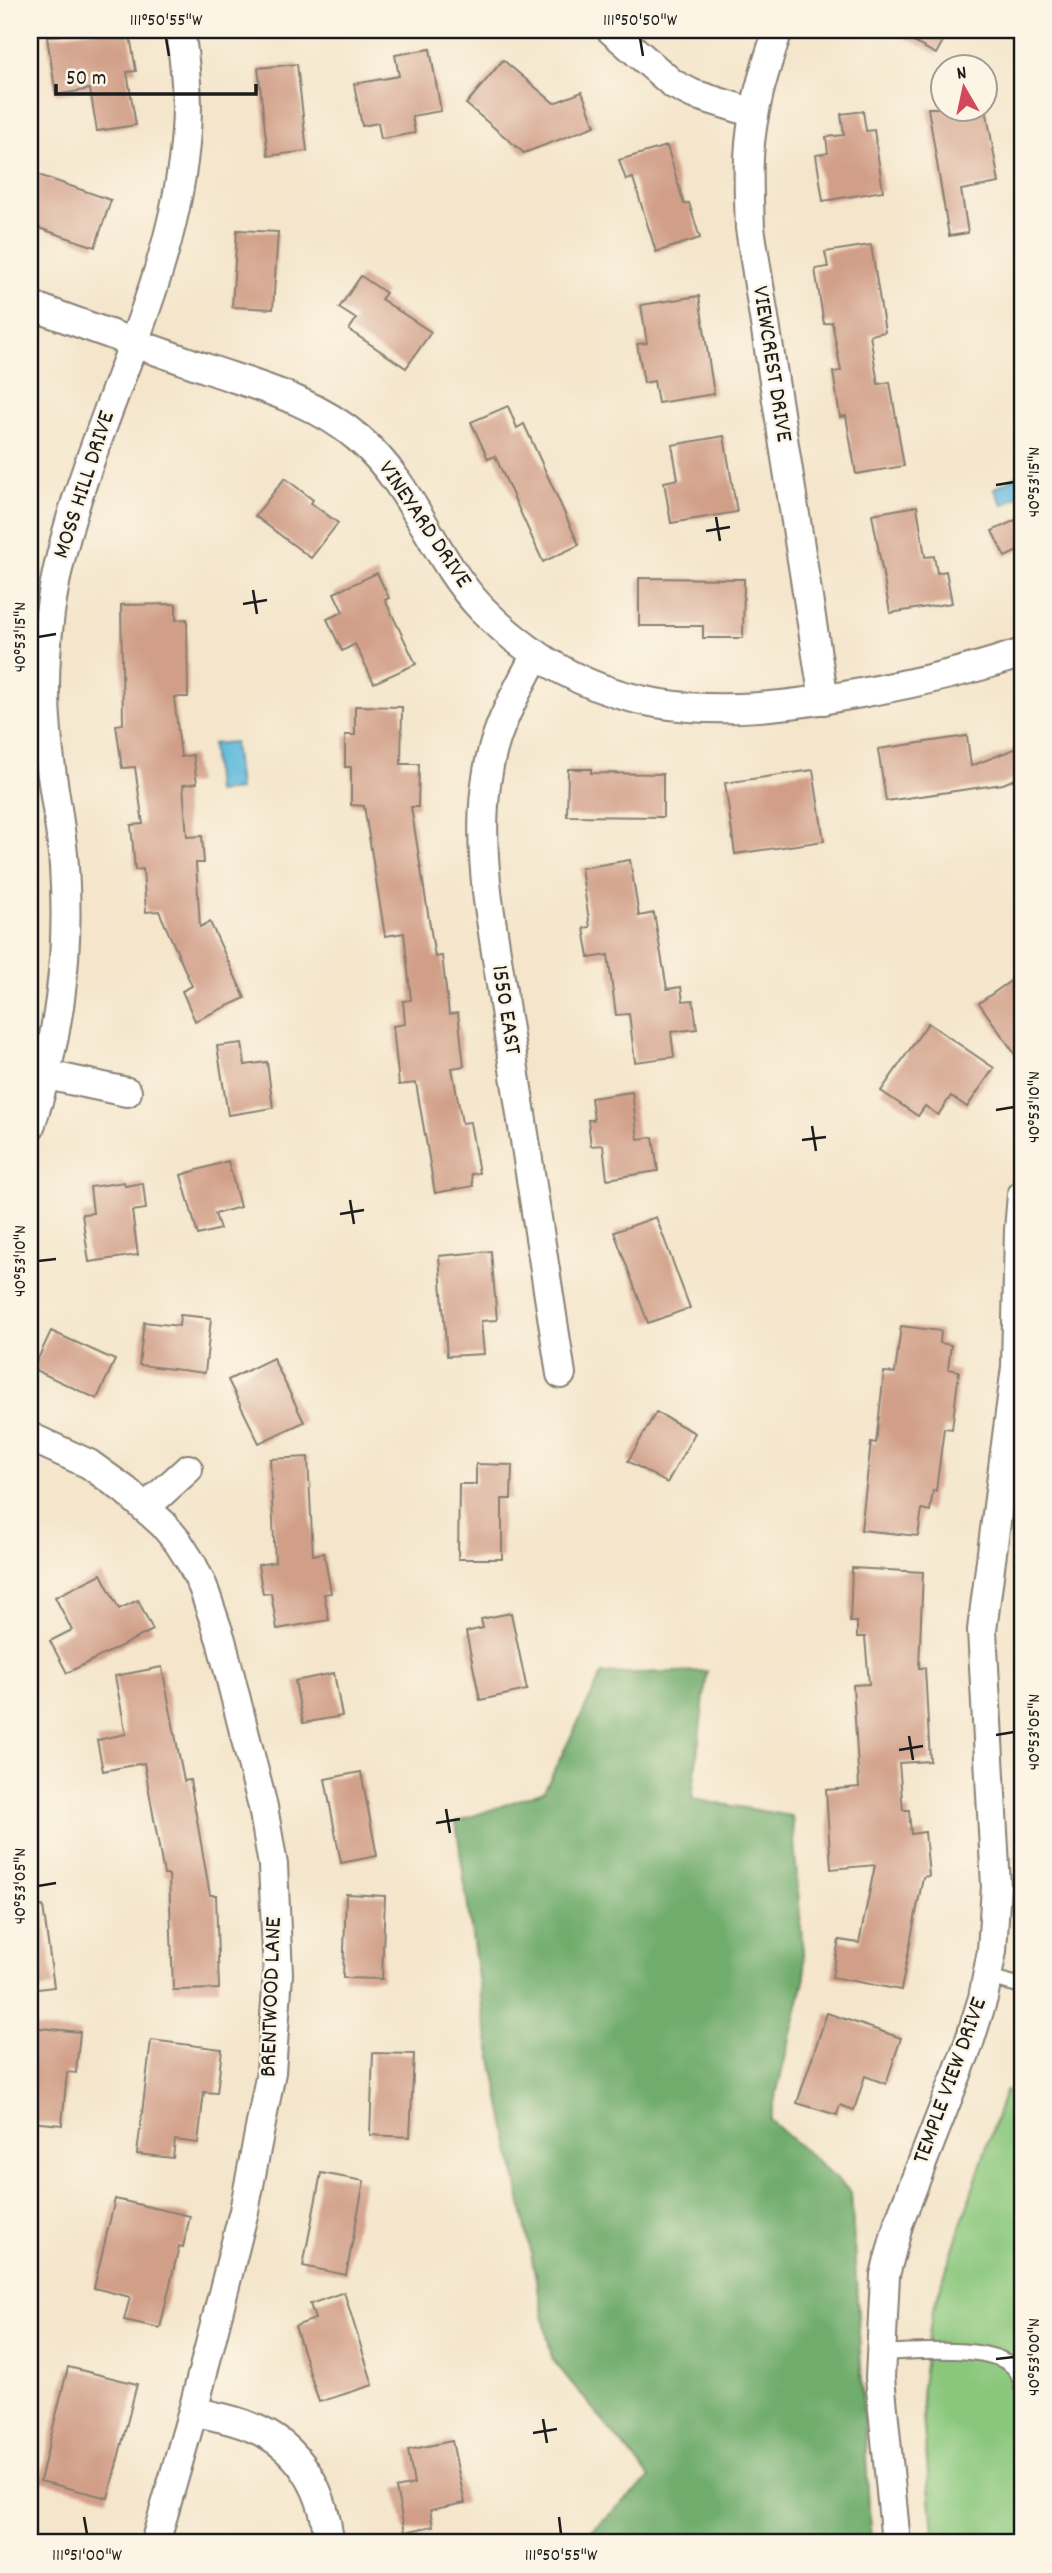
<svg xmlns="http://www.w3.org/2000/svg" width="1052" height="2573" viewBox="0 0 1052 2573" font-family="Dekko,sans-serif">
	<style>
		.green { fill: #8ac77d; stroke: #53724c; stroke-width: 2 }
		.forest { fill: #6fac6c; stroke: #466444; stroke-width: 2 }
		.water { fill: #5fbadd; stroke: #3e6b7c; stroke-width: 2 }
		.building { fill: #d19f88 }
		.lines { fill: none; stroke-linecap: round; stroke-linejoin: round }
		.service-casing { stroke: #888074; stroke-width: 18 }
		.minor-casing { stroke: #888074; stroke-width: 32 }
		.service { stroke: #fff; stroke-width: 14 }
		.minor { stroke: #fff; stroke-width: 28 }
		.ticks { fill: none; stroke: #1c1c1c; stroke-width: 2.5 }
		.labels { text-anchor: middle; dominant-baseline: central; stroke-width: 5; stroke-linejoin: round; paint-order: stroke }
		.street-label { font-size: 24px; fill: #1c1c1c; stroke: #fcf5e5 }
		.neatline { fill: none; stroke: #1c1c1c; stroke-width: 2.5 }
		.ticks-label { font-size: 18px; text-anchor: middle; fill: #1c1c1c }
	</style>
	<rect width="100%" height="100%" fill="#fcf5e5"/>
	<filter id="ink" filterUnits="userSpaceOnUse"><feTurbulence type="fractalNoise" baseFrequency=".0143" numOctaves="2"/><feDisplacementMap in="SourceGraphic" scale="14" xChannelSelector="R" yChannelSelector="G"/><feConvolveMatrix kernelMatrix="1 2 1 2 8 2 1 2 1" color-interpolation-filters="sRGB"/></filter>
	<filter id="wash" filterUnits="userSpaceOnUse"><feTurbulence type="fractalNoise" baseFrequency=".00686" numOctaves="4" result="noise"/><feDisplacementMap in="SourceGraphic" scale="28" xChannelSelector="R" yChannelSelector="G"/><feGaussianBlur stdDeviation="1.57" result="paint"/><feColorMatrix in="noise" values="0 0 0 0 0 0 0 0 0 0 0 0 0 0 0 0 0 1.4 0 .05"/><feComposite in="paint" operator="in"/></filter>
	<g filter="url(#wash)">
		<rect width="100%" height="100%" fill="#f4e5cb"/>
		<!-- green -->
		<path class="green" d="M 1005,2091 L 1022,2092 L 1022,2543 L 934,2543 L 921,2394 L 932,2313 Z"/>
		<!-- forest -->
		<path class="forest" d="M 707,1671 L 692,1799 L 792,1816 L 805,1977 L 770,2120 L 851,2192 L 871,2543 L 593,2543 L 591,2531 L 650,2478 L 552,2359 L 483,2014 L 456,1822 L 544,1791 L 602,1674 Z"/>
		<!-- water -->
		<g class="water">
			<path d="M 1022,473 L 1022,494 L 1003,505 L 994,489 Z"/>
			<path d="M 234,742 L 239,790 L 216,792 L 212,744 Z"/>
		</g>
		<g id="blocks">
			<!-- building -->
			<g class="building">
				<path d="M 95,30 L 129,30 L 136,71 L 127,72 L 136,125 L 97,131 L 90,89 L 56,95 L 47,37 Z"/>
				<path d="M 891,30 L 949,30 L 936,54 Z"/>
				<path d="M 430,49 L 441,111 L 412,116 L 415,133 L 381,139 L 378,123 L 362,126 L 354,84 L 399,76 L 395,55 Z"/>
				<path d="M 503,60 L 554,103 L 582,92 L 595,126 L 524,153 L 466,104 Z"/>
				<path d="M 297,64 L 307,151 L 268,156 L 258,68 Z"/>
				<path d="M 928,108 L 986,108 L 999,183 L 961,190 L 968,233 L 949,236 Z"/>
				<path d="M 863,111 L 866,131 L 874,130 L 883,191 L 823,201 L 816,155 L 828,153 L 826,137 L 844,135 L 841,114 Z"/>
				<path d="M 667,146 L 684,204 L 689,203 L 700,238 L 656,252 L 633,178 L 626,180 L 619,160 Z"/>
				<path d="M 30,172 L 111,200 L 95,247 L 30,225 Z"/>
				<path d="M 237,230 L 278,232 L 273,309 L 232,307 Z"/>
				<path d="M 871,245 L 885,332 L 870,335 L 878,384 L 890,382 L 904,466 L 856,474 L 846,416 L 840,417 L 833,372 L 841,371 L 832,322 L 824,324 L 815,269 L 828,267 L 825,252 Z"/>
				<path d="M 361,276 L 386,293 L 381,299 L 431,332 L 406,368 L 349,330 L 356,319 L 339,308 Z"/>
				<path d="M 699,296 L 714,394 L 658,403 L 654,381 L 644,383 L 637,344 L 647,343 L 641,305 Z"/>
				<path d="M 508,406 L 517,428 L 524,424 L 579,545 L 543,562 L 495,456 L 488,459 L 471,422 Z"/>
				<path d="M 724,436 L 737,512 L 671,523 L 664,482 L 678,479 L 672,445 Z"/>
				<path d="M 285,478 L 313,500 L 311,503 L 338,523 L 311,558 L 255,516 Z"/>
				<path d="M 917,506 L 925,557 L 934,556 L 937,573 L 946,571 L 952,603 L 890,613 L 872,514 Z"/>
				<path d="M 1022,517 L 1022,549 L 1005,557 L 992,531 Z"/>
				<path d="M 377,573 L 389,598 L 385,600 L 416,664 L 374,683 L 355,644 L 342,651 L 327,619 L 343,612 L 334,593 Z"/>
				<path d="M 639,578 L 744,579 L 743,638 L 703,638 L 703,626 L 639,626 Z"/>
				<path d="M 176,604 L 176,620 L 187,619 L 188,697 L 174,697 L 181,757 L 193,755 L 197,783 L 183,785 L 187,837 L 202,836 L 204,863 L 196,863 L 200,927 L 210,922 L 245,998 L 195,1021 L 182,991 L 192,986 L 159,911 L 146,912 L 143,869 L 135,870 L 131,825 L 143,824 L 135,767 L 122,768 L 116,725 L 123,724 L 121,605 Z"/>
				<path d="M 355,706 L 402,707 L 401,764 L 419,764 L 418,807 L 411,807 L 435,957 L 442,956 L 449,1014 L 458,1013 L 464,1066 L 452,1068 L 462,1123 L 470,1122 L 479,1173 L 471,1174 L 473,1186 L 435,1193 L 416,1083 L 399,1085 L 393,1026 L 405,1024 L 403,1001 L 411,1000 L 404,933 L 385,936 L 364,806 L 351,805 L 351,767 L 345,767 L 345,735 L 355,735 Z"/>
				<path d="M 967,736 L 971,766 L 1022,746 L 1022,776 L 1003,784 L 886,801 L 878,749 Z"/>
				<path d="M 568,769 L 591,769 L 591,773 L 663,774 L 663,817 L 567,816 Z"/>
				<path d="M 813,770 L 824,841 L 735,854 L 725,783 Z"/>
				<path d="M 630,860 L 639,916 L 654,913 L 667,989 L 681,987 L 683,1001 L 693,1000 L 697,1029 L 671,1032 L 674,1057 L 635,1062 L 629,1014 L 616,1015 L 608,955 L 589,958 L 584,928 L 590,927 L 581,868 Z"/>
				<path d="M 1022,973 L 1022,1064 L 979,1003 Z"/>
				<path d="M 928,1023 L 994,1068 L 967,1107 L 951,1096 L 938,1115 L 925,1106 L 918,1116 L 881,1091 Z"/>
				<path d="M 242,1043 L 245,1065 L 267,1062 L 273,1108 L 228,1115 L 217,1046 Z"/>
				<path d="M 632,1092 L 638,1139 L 653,1137 L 658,1171 L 607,1179 L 603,1145 L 591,1146 L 588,1120 L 594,1120 L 591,1098 Z"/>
				<path d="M 228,1161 L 240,1207 L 215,1214 L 220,1229 L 198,1235 L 181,1175 Z"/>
				<path d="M 124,1182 L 125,1186 L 143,1183 L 146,1209 L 132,1211 L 138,1255 L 89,1262 L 82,1214 L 93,1213 L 90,1187 Z"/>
				<path d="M 656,1217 L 690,1308 L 648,1323 L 614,1232 Z"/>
				<path d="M 491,1251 L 497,1320 L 481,1321 L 484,1354 L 447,1356 L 439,1256 Z"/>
				<path d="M 180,1315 L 211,1318 L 205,1373 L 139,1365 L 144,1322 L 179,1326 Z"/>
				<path d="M 901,1326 L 941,1331 L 940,1343 L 951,1345 L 948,1369 L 959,1371 L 952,1429 L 944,1428 L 936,1491 L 933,1490 L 930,1511 L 922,1509 L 918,1536 L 861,1530 L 871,1442 L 876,1443 L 884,1372 L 895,1373 Z"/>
				<path d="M 51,1331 L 115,1360 L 97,1399 L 33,1369 Z"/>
				<path d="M 273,1358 L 304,1422 L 259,1443 L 228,1380 Z"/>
				<path d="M 656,1412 L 695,1433 L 667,1483 L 628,1461 Z"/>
				<path d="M 308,1457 L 313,1555 L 324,1553 L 331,1593 L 324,1594 L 329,1620 L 277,1629 L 271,1593 L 263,1594 L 258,1565 L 275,1562 L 270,1459 Z"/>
				<path d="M 476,1464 L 512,1465 L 511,1499 L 502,1499 L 502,1559 L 458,1559 L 459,1484 L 476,1484 Z"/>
				<path d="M 852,1568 L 923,1572 L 919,1668 L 925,1668 L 930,1761 L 899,1763 L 903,1810 L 909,1810 L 911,1834 L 925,1832 L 929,1876 L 923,1877 L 901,1990 L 832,1977 L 839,1940 L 859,1943 L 875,1865 L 831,1869 L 829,1837 L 826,1790 L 859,1787 L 853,1685 L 869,1684 L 865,1637 L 857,1637 L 857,1622 L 850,1622 Z"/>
				<path d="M 101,1574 L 119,1609 L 138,1600 L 153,1630 L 67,1673 L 50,1641 L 72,1630 L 55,1597 Z"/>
				<path d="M 511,1613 L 527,1690 L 480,1700 L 466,1632 L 483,1628 L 481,1619 Z"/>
				<path d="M 162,1667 L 184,1781 L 190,1780 L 210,1895 L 216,1895 L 219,1989 L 173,1990 L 169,1875 L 164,1875 L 144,1763 L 103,1771 L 97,1740 L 126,1734 L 115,1676 Z"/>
				<path d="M 334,1673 L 342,1716 L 303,1723 L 295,1681 Z"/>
				<path d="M 361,1772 L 377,1856 L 341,1863 L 325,1779 Z"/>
				<path d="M 346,1894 L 385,1896 L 382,1979 L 343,1978 Z"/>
				<path d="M 43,1906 L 54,1987 L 30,1990 L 30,1907 Z"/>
				<path d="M 827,2013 L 901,2038 L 886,2084 L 865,2076 L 854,2110 L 840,2105 L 837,2115 L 797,2103 Z"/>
				<path d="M 30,2027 L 80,2032 L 76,2073 L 67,2072 L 62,2125 L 30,2122 Z"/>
				<path d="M 151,2040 L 222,2049 L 217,2093 L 204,2092 L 198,2143 L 175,2140 L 173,2158 L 137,2154 Z"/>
				<path d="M 373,2053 L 414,2054 L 410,2137 L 370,2135 Z"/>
				<path d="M 321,2173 L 364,2181 L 346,2275 L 303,2266 Z"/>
				<path d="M 115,2199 L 190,2216 L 183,2247 L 179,2246 L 160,2328 L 124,2320 L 130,2297 L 94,2288 Z"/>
				<path d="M 344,2292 L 373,2385 L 319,2402 L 295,2326 L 315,2319 L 310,2304 Z"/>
				<path d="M 68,2367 L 137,2384 L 108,2498 L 40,2481 Z"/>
				<path d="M 452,2441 L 465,2503 L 430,2510 L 433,2526 L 405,2532 L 396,2488 L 414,2484 L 408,2450 Z"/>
			</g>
		</g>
	</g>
	<g filter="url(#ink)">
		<use href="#blocks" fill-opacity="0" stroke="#888074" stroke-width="2"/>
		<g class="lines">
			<defs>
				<g id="service">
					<path d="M 988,1977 L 1022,1986"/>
					<path d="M 880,2353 C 911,2352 999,2342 1017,2372 C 1020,2376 1021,2383 1022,2388"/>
				</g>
				<g id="minor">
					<path d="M 611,30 L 673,84 L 693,94 L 754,113"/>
					<path d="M 778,30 C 764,71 751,113 749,157 C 748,180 749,204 750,228 L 824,700"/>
					<path d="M 30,305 C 89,327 149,348 208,369 C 260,387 315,401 358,438 C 414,485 432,557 482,609 C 594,722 715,720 861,693 C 916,683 969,671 1022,653"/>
					<path d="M 536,654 C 524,678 510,702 500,728 C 479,782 481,843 488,900 L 561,1374"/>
					<path d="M 47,1075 L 127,1092"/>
					<path d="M 30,1127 C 59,1040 70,958 64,866 C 61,821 50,777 47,732 C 43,692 45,653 50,613 C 73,447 175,300 186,131 C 189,97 185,63 180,30"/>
					<path d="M 30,1437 L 89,1464 L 125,1490 L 163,1524 L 178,1542 L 192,1564 L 203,1587 L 221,1640 L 263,1807 L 273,1865 L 278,1974 L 271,2072 L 244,2211 L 193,2411 L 155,2543"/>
					<path d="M 145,1508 L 188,1469"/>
					<path d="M 193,2411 C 212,2416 233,2419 251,2427 C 301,2446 325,2493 329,2543"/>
					<path d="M 896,2543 L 880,2378 L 885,2275 L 899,2222 L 968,2046 L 983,1998 L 992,1951 L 996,1886 L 982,1630 L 1016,1367 L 1019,1230 L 1022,1195"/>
				</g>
			</defs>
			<!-- service casing -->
			<use href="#service" class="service-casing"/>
			<!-- minor casing -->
			<use href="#minor" class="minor-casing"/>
			<!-- service -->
			<use href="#service" class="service"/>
			<!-- minor -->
			<use href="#minor" class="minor"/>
		</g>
	</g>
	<!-- ticks -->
	<path class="ticks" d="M 166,38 L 169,56M 640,38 L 643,56M 996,485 L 1014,482M 716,517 L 720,541M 706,531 L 730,527M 253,590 L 257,614M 243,604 L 267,600M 38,637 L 56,634M 996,1110 L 1014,1107M 812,1126 L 816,1151M 802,1140 L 826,1137M 350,1200 L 354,1224M 340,1214 L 364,1210M 38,1261 L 56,1259M 996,1735 L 1014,1732M 909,1736 L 913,1760M 899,1750 L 923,1746M 446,1809 L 450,1833M 436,1823 L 460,1819M 38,1886 L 56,1883M 996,2359 L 1014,2357M 543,2419 L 547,2443M 533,2433 L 557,2429M 84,2517 L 87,2534M 559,2517 L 561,2534"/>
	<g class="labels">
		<!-- street labels -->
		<g class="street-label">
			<text transform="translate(771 364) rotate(81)">VIEWCREST DRIVE</text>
			<text transform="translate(85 485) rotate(-72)">MOSS HILL DRIVE</text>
			<text transform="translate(424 525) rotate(56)">VINEYARD DRIVE</text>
			<text transform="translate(505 1010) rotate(81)">1550 EAST</text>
			<text transform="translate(272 1997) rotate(-88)">BRENTWOOD LANE</text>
			<text transform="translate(951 2081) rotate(-70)">TEMPLE VIEW DRIVE</text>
		</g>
	</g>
	<!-- margin -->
	<rect width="1052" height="2573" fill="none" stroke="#fcf5e5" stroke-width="77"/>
	<!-- north arrow -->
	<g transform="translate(964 88) rotate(351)"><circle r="33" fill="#fcf5e5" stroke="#a29e95" stroke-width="2"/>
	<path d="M0-5L12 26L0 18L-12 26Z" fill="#d1495b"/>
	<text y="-10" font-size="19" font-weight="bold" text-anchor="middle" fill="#1c1c1c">N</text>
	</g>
	<!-- scale -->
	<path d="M56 84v10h200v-10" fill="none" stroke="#1c1c1c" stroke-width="3.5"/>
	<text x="66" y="84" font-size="21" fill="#1c1c1c" stroke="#fcf5e5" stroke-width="5" paint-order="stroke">50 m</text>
	<rect x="38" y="38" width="976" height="2496" class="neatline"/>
	<g class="ticks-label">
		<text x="166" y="25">111°50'55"W</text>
		<text x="640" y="25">111°50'50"W</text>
		<text transform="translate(1033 482) rotate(-90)" y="6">40°53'15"N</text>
		<text transform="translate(19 637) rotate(-90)" y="6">40°53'15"N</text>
		<text transform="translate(1033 1107) rotate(-90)" y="6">40°53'10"N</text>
		<text transform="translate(19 1261) rotate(-90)" y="6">40°53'10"N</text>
		<text transform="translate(1033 1732) rotate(-90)" y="6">40°53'05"N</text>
		<text transform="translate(19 1886) rotate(-90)" y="6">40°53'05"N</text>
		<text transform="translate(1033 2357) rotate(-90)" y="6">40°53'00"N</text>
		<text x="87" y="2560">111°51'00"W</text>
		<text x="561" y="2560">111°50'55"W</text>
	</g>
</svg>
